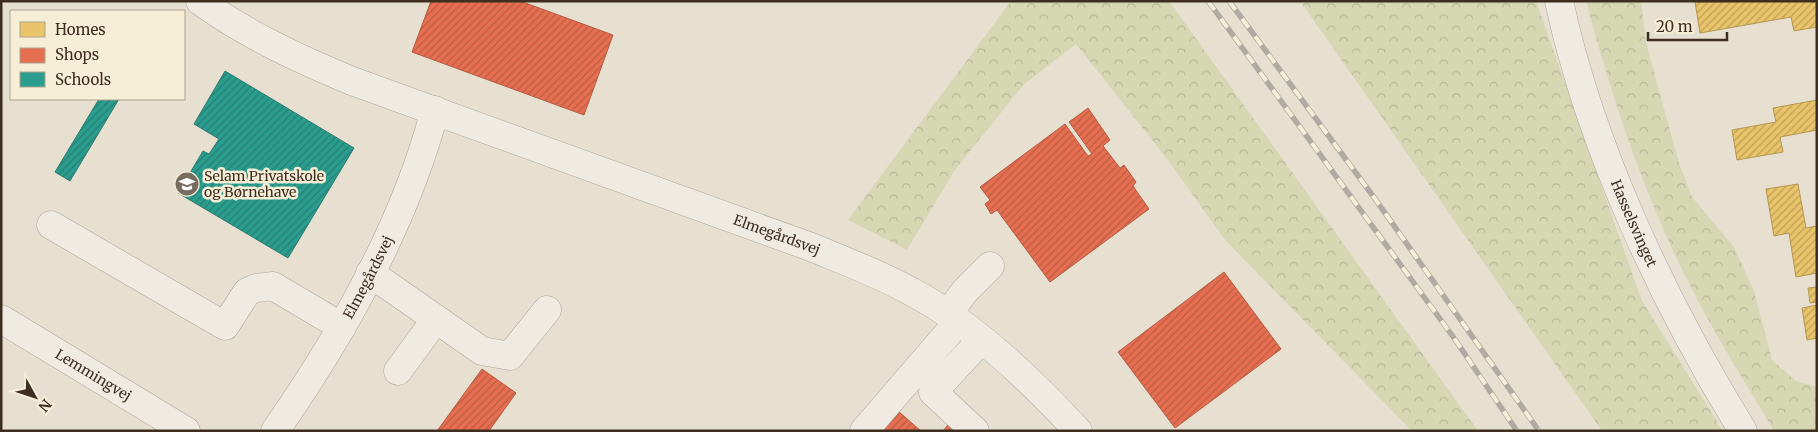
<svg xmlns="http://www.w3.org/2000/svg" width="1818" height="432" viewBox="0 0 1818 432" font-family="Merriweather,serif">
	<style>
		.forest { fill: url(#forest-crowns) }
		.homes { fill: url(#homes-hatch); stroke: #b59754 }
		.shops { fill: url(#shops-hatch); stroke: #b45c42 }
		.schools { fill: url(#schools-hatch); stroke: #307c6e }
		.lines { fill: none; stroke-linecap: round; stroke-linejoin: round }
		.minor-casing { stroke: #ada599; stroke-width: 29 }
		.minor { stroke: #efebe3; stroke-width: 28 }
		.rail-casing { stroke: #afaaa2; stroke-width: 5.5 }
		.rail { stroke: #f7eed8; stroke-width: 4; stroke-dasharray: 11; stroke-linecap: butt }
		.labels { text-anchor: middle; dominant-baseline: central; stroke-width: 5; stroke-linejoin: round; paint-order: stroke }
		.poi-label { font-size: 14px; fill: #3d2e20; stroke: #f7eed8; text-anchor: start }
		.street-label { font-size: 14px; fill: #3d2e20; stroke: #f7eed8 }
	</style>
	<defs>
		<pattern id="forest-crowns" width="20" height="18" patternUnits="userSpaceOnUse" patternTransform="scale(1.25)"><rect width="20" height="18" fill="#d6d7b3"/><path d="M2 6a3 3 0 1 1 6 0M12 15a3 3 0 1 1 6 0" fill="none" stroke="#b9b99a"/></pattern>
		<pattern id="homes-hatch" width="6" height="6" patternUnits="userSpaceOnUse" patternTransform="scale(1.25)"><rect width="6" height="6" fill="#e9c46a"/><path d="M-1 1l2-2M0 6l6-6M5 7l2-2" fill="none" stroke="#bea057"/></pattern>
		<pattern id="shops-hatch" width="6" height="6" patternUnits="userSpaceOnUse" patternTransform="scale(1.25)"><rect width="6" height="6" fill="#e76f51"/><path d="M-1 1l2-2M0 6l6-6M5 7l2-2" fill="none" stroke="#bc5c43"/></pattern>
		<pattern id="schools-hatch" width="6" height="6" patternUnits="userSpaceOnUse" patternTransform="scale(1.25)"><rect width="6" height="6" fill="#2a9d8f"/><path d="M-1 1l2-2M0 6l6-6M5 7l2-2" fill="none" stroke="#258074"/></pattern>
	</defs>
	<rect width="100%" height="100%" fill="#e7e0d1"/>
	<!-- forest -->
	<g class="forest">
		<path d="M 1011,1 L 1169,1 L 1478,431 L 1412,431 L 1225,240 L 1167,159 L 1076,44 L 1023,85 L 955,170 L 907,250 L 848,220 Z"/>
		<path d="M 1300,1 L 1536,1 L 1642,301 L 1723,431 L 1602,431 Z"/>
		<path d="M 1586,1 L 1641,1 L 1646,43 L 1679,163 L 1692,197 L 1734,247 L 1754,291 L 1772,360 L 1796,381 L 1817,387 L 1817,431 L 1774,431 C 1750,390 1725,351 1703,310 C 1650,213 1614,106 1586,1 Z"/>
	</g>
	<!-- homes -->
	<g class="homes">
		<path d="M 1817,1 L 1817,27 L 1794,31 L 1791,17 L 1700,33 L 1695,2 Z"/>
		<path d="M 1817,100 L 1817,130 L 1780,137 L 1783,152 L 1737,160 L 1732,130 L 1776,122 L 1773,108 Z"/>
		<path d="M 1798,184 L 1806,228 L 1817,226 L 1817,273 L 1796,277 L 1789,233 L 1774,236 L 1766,189 Z"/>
		<path d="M 1817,287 L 1817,302 L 1810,303 L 1808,288 Z"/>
		<path d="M 1817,305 L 1817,338 L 1807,340 L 1802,308 Z"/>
	</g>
	<!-- shops -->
	<g class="shops">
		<path d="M 431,1 L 520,1 L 613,35 L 584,115 L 412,52 Z"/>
		<path d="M 1088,108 L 1110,140 L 1103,146 L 1120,168 L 1124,165 L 1136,182 L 1133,186 L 1149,209 L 1050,282 L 997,210 L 991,214 L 985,204 L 990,200 L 980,187 L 1065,124 L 1088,156 L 1092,154 L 1069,122 Z"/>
		<path d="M 1224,272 L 1281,349 L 1175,428 L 1118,352 Z"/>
		<path d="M 482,369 L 516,393 L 489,431 L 437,431 Z"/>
		<path d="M 898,411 L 921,431 L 881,431 Z"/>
		<path d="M 948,425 L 954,431 L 943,431 Z"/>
	</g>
	<!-- schools -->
	<g class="schools">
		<path d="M 225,71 L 354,148 L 288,258 L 178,193 L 203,151 L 209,154 L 219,139 L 194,124 Z"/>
		<path d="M 99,99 L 119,99 L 70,181 L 55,172 Z"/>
	</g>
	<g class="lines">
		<defs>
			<g id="minor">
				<path id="s1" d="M 200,1 C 247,35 299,59 352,81 L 811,247 C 845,261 880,274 912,292 C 973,324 1031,380 1078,431"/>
				<path id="s2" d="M 1559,1 C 1591,149 1664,303 1743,431"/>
				<path d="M 51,225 L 225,326 L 247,292 L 256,288 L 273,286 L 342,327"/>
				<path d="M 370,273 L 482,351 L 510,356 L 547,310"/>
				<path d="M 948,314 L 965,291 L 990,266"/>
				<path id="s3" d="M 1,319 L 186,431"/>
				<path d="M 398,371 L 436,319"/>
				<path id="s4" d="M 275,431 C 342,335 405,224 435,110"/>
				<path d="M 864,431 L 958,322"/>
				<path d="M 975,431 L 933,392 L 981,340"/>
			</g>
		</defs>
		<!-- minor casing -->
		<use href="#minor" class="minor-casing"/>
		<!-- minor -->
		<use href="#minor" class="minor"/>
		<defs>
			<g id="rail">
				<path d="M 1208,1 L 1454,338 L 1517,431"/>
				<path d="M 1229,1 L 1373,196 L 1539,431"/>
			</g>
		</defs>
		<!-- rail casing -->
		<use href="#rail" class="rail-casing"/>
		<!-- rail -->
		<use href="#rail" class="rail"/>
	</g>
	<!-- icons -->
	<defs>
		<symbol id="school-disc" viewBox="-11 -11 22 22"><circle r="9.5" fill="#786c5e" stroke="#f7eed8"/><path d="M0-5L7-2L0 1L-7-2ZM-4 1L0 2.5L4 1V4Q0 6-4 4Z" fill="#fff"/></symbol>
	</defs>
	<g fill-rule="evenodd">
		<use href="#school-disc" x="173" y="170" width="28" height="28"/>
	</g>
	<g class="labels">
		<!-- poi labels -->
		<g class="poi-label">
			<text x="204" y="176">Selam Privatskole<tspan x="204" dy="16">og Børnehave</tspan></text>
		</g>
		<!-- street labels -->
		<g class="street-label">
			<text stroke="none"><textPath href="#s2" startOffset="235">Hasselsvinget</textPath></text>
			<text stroke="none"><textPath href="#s1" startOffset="624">Elmegårdsvej</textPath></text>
			<text stroke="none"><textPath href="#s4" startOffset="180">Elmegårdsvej</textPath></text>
			<text stroke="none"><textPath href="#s3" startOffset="108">Lemmingvej</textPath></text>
		</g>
	</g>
	<!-- border -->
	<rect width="1818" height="432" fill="none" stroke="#3d2e20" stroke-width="5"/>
	<!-- legend -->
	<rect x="10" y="10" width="175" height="90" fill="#f7eed8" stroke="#ada18e"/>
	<rect x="20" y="22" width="25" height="15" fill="#e9c46a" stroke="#ada18e"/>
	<text x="55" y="35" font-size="15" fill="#3d2e20">Homes</text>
	<rect x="20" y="48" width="25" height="15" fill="#e76f51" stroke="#ada18e"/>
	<text x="55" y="60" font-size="15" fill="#3d2e20">Shops</text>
	<rect x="20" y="72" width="25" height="15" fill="#2a9d8f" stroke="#ada18e"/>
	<text x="55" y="85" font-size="15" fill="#3d2e20">Schools</text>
	<!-- north arrow -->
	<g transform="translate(35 397) rotate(130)" stroke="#f7eed8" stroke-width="4" paint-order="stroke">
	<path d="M0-4L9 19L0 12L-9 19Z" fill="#3d2e20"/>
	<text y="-8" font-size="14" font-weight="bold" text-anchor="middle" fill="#3d2e20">N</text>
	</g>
	<!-- scale -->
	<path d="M1648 32v8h79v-8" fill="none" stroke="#3d2e20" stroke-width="2.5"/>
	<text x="1656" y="32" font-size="15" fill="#3d2e20" stroke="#f7eed8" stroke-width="4" paint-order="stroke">20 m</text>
</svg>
